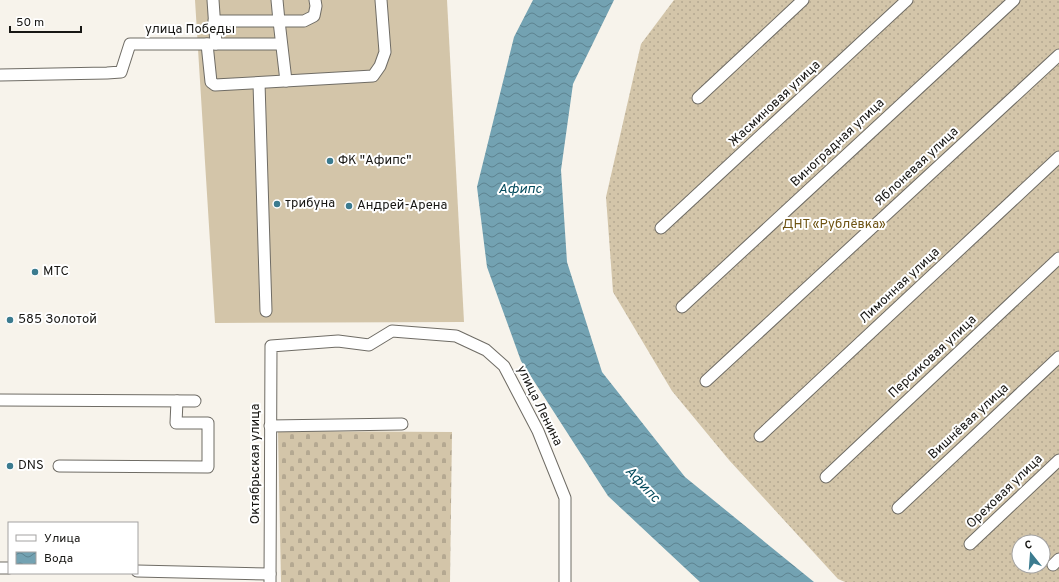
<svg xmlns="http://www.w3.org/2000/svg" width="1059" height="582" viewBox="0 0 1059 582" font-family="Overpass,sans-serif">
	<style>
		.grass { fill: url(#grass-dots); fill-rule: evenodd }
		.cemetery { fill: url(#cemetery-stones) }
		.pitch { fill: #d3c5a9 }
		.water { fill: url(#water-waves) }
		.lines { fill: none; stroke-linecap: round; stroke-linejoin: round }
		.minor-casing { stroke: #6f6c65; stroke-width: 13 }
		.minor { stroke: #fff; stroke-width: 11 }
		.poi-dot { fill: #3b7b8f; stroke: #fff; stroke-width: 1.5 }
		.labels { text-anchor: middle; dominant-baseline: central; stroke-width: 4; stroke-linejoin: round; paint-order: stroke }
		.street-label { font-size: 13px; fill: #181714; stroke: #fff }
		.poi-label { font-size: 13px; fill: #181714; stroke: #fff; text-anchor: start }
		.park-label { font-size: 13px; fill: #6e5313; stroke: #fff }
		.water-label { font-size: 14px; font-style: italic; fill: #064c5e; stroke: #fff }
	</style>
	<defs>
		<pattern id="grass-dots" width="8" height="8" patternUnits="userSpaceOnUse"><rect width="8" height="8" fill="#d3c5a9"/><path d="M2 2h.1M6 6h.1" fill="none" stroke="#b4a891" stroke-width="1.8" stroke-linecap="round"/></pattern>
		<pattern id="cemetery-stones" width="16" height="16" patternUnits="userSpaceOnUse"><rect width="16" height="16" fill="#d3c5a9"/><path d="M2 7V4a2 2 0 0 1 4 0v3zM10 15v-3a2 2 0 0 1 4 0v3z" fill="#b4a891"/></pattern>
		<pattern id="water-waves" width="16" height="10" patternUnits="userSpaceOnUse"><rect width="16" height="10" fill="#73a2b2"/><path d="M0 5q4-4 8 0t8 0" fill="none" stroke="#5d8390"/></pattern>
	</defs>
	<rect width="100%" height="100%" fill="#f7f3eb"/>
	<!-- grass -->
	<path class="grass" d="M 674,0 L 1059,0 L 1059,582 L 845,582 L 838,579 L 729,460 L 672,391 L 613,292 L 606,197 L 641,44 ZM 1019,542 L 1043,542 L 1043,566 L 1019,566 Z"/>
	<!-- cemetery -->
	<path class="cemetery" d="M 278,431 L 452,432 L 450,582 L 281,582 Z"/>
	<!-- pitch -->
	<path class="pitch" d="M 195,0 L 447,0 L 464,322 L 215,323 Z"/>
	<!-- water -->
	<path class="water" d="M 533,0 L 614,0 L 573,84 L 561,170 L 567,262 L 602,372 L 685,477 L 814,582 L 700,582 L 608,496 L 521,361 L 487,267 L 477,187 L 514,37 Z"/>
	<g class="lines">
		<defs>
			<g id="minor">
				<path d="M 213,0 L 216,44"/>
				<path d="M 214,21 L 279,21 L 277,0"/>
				<path d="M 207,44 L 211,82 L 215,85 L 373,76 L 380,66 L 385,52 L 381,0"/>
				<path d="M 0,75 L 107,73 L 121,72 L 130,44 L 281,44"/>
				<path d="M 286,81 L 279,21 L 304,21 L 314,16 L 316,6 L 315,0"/>
				<path d="M 259,83 L 266,311"/>
				<path d="M 698,98 L 803,0"/>
				<path d="M 661,228 L 907,0"/>
				<path d="M 682,307 L 1014,0"/>
				<path d="M 706,381 L 1059,55"/>
				<path d="M 0,400 L 195,401"/>
				<path d="M 270,426 L 402,424"/>
				<path d="M 760,436 L 1059,157"/>
				<path d="M 59,466 L 208,467 L 208,423 L 176,423 L 177,401"/>
				<path d="M 826,477 L 1059,258"/>
				<path d="M 898,508 L 1059,357"/>
				<path d="M 970,544 L 1059,460"/>
				<path d="M 1053,565 L 1059,559"/>
				<path d="M 0,568 L 9,568"/>
				<path d="M 137,571 L 270,574"/>
				<path d="M 270,582 L 271,346 L 338,341 L 369,345 L 392,331 L 456,336 L 486,350 L 504,366 L 538,431 L 565,498 L 565,582"/>
			</g>
		</defs>
		<!-- minor casing -->
		<use href="#minor" class="minor-casing"/>
		<!-- minor -->
		<use href="#minor" class="minor"/>
	</g>
	<!-- markers -->
	<g class="poi-dot">
		<circle cx="330" cy="161" r="4"/>
		<circle cx="277" cy="204" r="4"/>
		<circle cx="349" cy="206" r="4"/>
		<circle cx="35" cy="272" r="4"/>
		<circle cx="10" cy="320" r="4"/>
		<circle cx="10" cy="466" r="4"/>
	</g>
	<g class="labels">
		<!-- street labels -->
		<g class="street-label">
			<text x="190" y="30">улица Победы</text>
			<text transform="translate(775 104) rotate(-43)">Жасминовая улица</text>
			<text transform="translate(838 143) rotate(-43)">Виноградная улица</text>
			<text transform="translate(917 167) rotate(-43)">Яблоневая улица</text>
			<text transform="translate(900 286) rotate(-43)">Лимонная улица</text>
			<text transform="translate(933 357) rotate(-43)">Персиковая улица</text>
			<text transform="translate(539 406) rotate(64)">улица Ленина</text>
			<text transform="translate(969 422) rotate(-43)">Вишнёвая улица</text>
			<text transform="translate(256 464) rotate(-90)">Октябрьская улица</text>
			<text transform="translate(1005 492) rotate(-44)">Ореховая улица</text>
		</g>
		<!-- poi labels -->
		<g class="poi-label">
			<text x="338" y="161">ФК "Афипс"</text>
			<text x="285" y="204">трибуна</text>
			<text x="357" y="206">Андрей-Арена</text>
			<text x="43" y="272">МТС</text>
			<text x="18" y="320">585 Золотой</text>
			<text x="18" y="466">DNS</text>
		</g>
		<!-- park labels -->
		<g class="park-label">
			<text x="834" y="225">ДНТ «Рублёвка»</text>
		</g>
		<!-- water labels -->
		<g class="water-label">
			<text x="520" y="189">Афипс</text>
			<text transform="translate(642 485) rotate(47)">Афипс</text>
		</g>
	</g>
	<!-- legend -->
	<rect x="8" y="522" width="130" height="52" fill="#ffffff" stroke="#a3a2a1"/>
	<rect x="16" y="535" width="20" height="6" fill="#ffffff" stroke="#a3a2a1"/>
	<text x="44" y="542" font-size="12" fill="#181714">Улица</text>
	<rect x="16" y="552" width="20" height="12" fill="url(#water-waves)" stroke="#a3a2a1"/>
	<text x="44" y="562" font-size="12" fill="#181714">Вода</text>
	<!-- north arrow -->
	<g transform="translate(1031 554) rotate(343)"><circle r="19" fill="#ffffff" stroke="#a3a2a1"/>
	<path d="M0-3L7 15L0 10L-7 15Z" fill="#3b7b8f"/>
	<text y="-6" font-size="11" font-weight="bold" text-anchor="middle" fill="#181714">С</text>
	</g>
	<!-- scale -->
	<path d="M10 26v6h71v-6" fill="none" stroke="#181714" stroke-width="2"/>
	<text x="16" y="26" font-size="12" fill="#181714" stroke="#ffffff" stroke-width="3" paint-order="stroke">50 m</text>
</svg>
